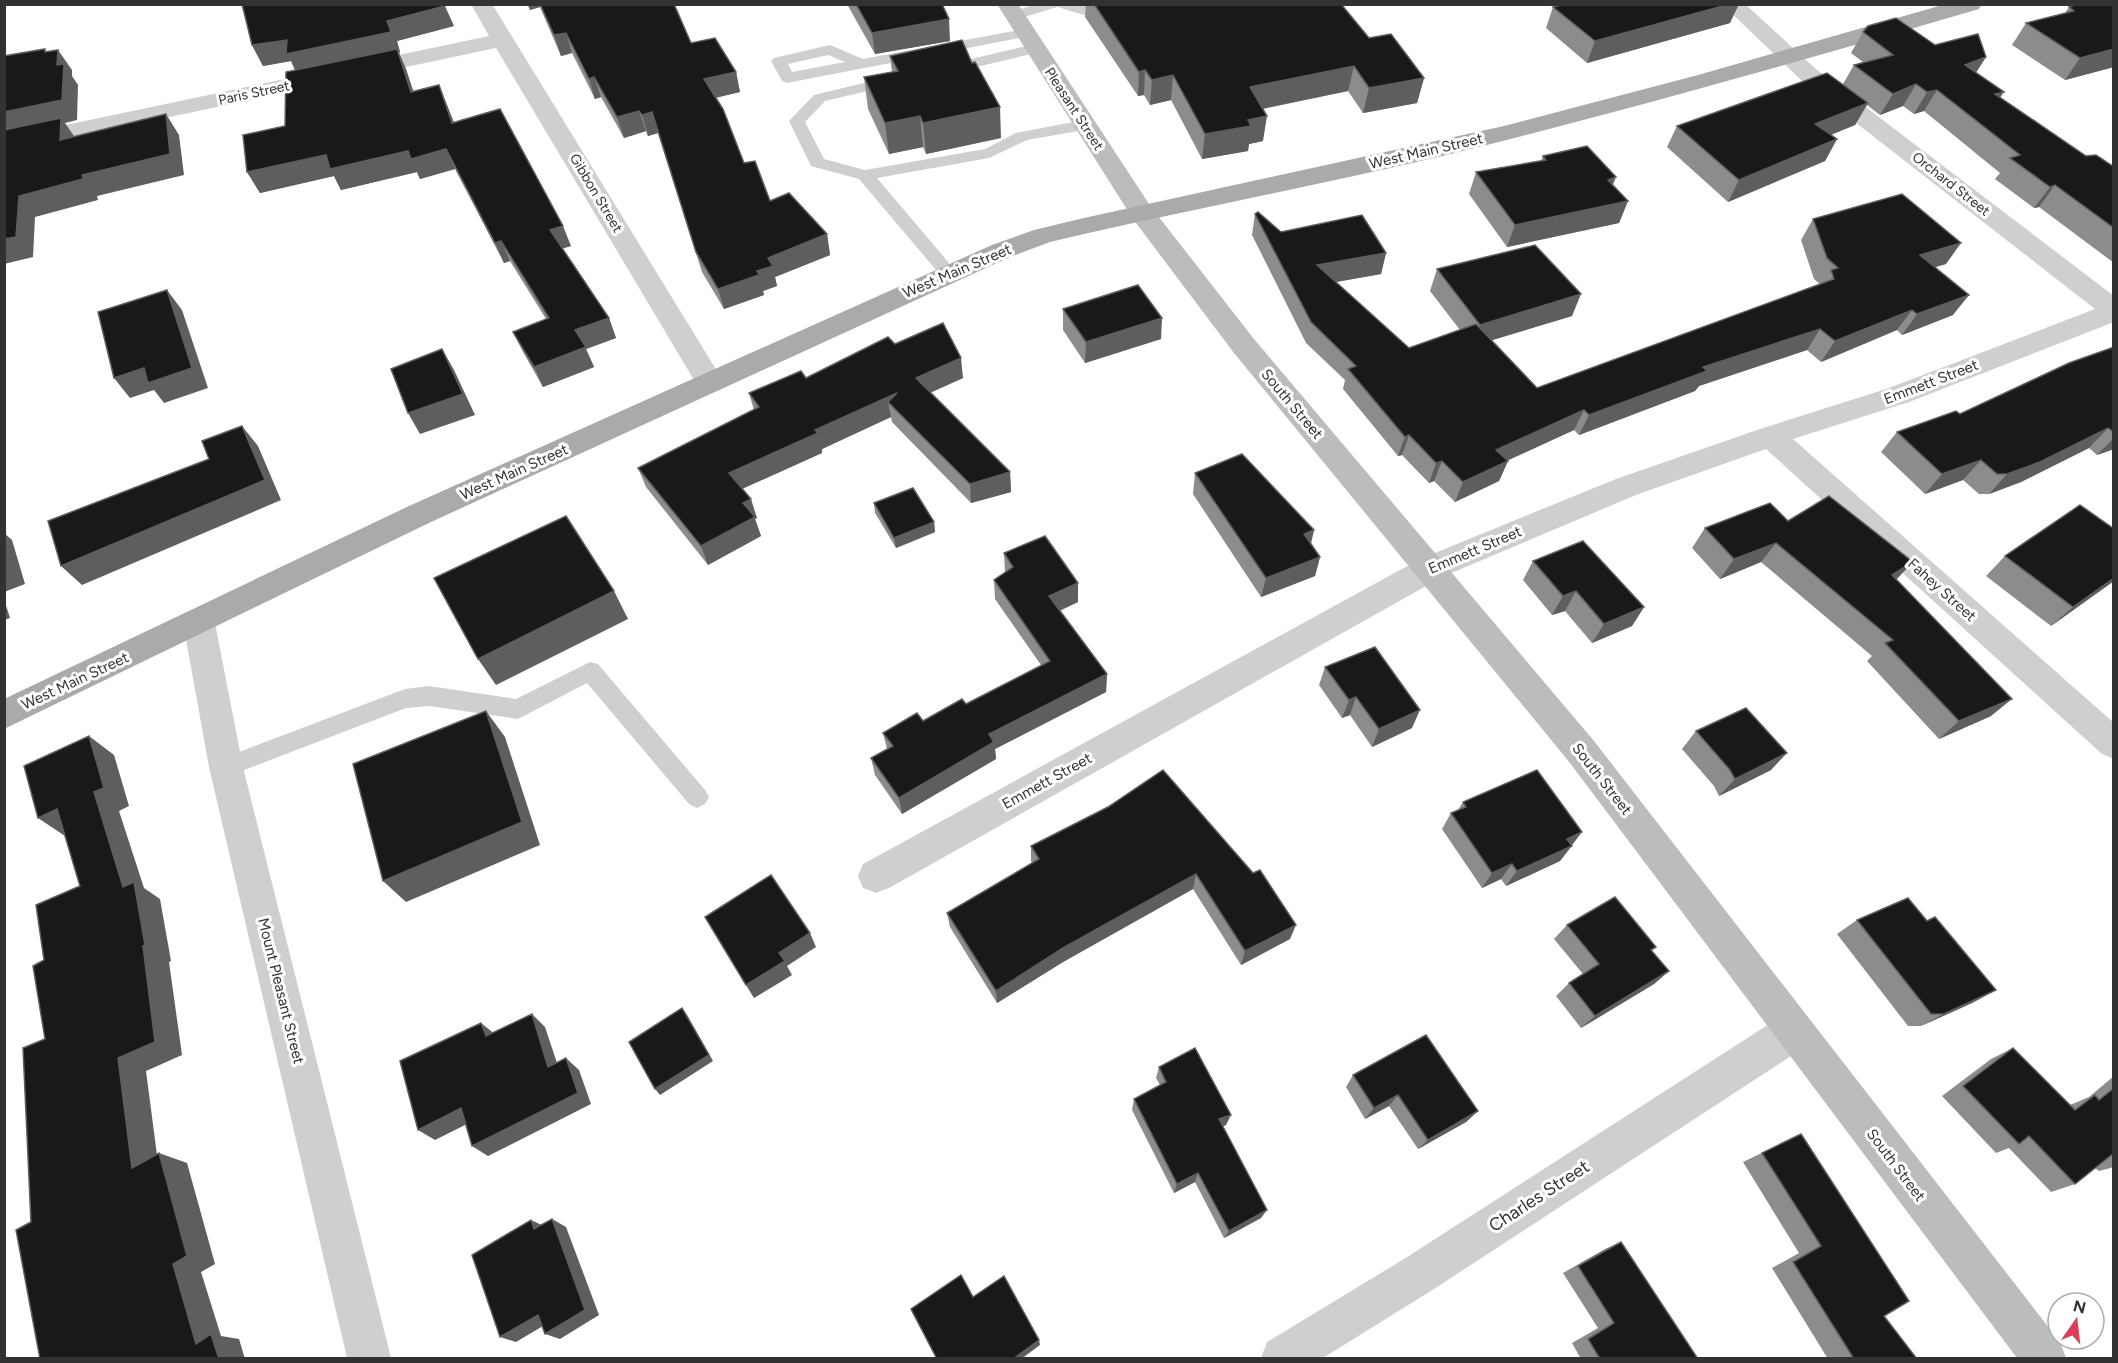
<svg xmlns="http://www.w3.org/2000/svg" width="2118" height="1363" viewBox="0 0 2118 1363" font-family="Figtree,sans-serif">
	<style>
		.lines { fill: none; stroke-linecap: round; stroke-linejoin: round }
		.service { fill: #cfcfcf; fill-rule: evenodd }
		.minor { fill: #cfcfcf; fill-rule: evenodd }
		.secondary { fill: #bcbcbc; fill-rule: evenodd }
		.primary { fill: #aaa; fill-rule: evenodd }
		.wall { fill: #8c8c8c }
		.shaded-wall { fill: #5e5e5e }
		.building { fill: #191919; stroke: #5e5e5e; stroke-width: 1.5 }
		.labels { text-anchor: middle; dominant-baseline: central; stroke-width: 6; stroke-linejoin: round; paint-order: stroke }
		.far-street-label { font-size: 14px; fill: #323232; stroke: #fff }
		.street-label { font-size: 15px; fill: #323232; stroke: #fff }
		.near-street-label { font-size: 18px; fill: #323232; stroke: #fff }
	</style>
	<rect width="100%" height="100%" fill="#fff"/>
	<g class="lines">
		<!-- service -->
		<g class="service">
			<path d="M 1036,4 L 1085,6 L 1126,4 L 1124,7 L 1084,15 L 1057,7 L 1014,20 L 1007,16 L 1009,13 Z"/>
			<path d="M 1025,29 L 1030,30 L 1032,33 L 1030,36 L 787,83 L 782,81 L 771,61 L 774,58 L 830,45 L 863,59 ZM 828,55 L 845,62 L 792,72 L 788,64 Z"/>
			<path d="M 1035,44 L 1040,46 L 1043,49 L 1040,52 L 946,74 L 938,69 L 941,66 Z"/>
			<path d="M 893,76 L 901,81 L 898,84 L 825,101 L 805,122 L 824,159 L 865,170 L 985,149 L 1016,133 L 1084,120 L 1092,125 L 1084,130 L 1027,140 L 989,158 L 877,178 L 954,269 L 957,273 L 954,277 L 942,277 L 859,179 L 811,166 L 789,121 L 814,95 Z"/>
			<path d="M 590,662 L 598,664 L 705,790 L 709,797 L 705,804 L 697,808 L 689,804 L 587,683 L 518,719 L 429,706 L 406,708 L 226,777 L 218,774 L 214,767 L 218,760 L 405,689 L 429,686 L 516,699 Z"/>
		</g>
		<!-- minor -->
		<g class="minor">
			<path d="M 471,4 L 492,4 L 720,376 L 724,383 L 720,390 L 710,393 L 700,390 L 496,48 L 4,152 L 4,138 L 489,36 Z"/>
			<path d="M 1722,4 L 1745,4 L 1817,70 L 2114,296 L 2114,322 L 1909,402 L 1793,439 L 2114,723 L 2114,759 L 2102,754 L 1766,449 L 1636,495 L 1442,577 L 889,888 L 876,893 L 863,888 L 858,876 L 863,864 L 1420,559 L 1616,479 L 1760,429 L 1889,388 L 2095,309 L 1801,80 Z"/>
			<path d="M 199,610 L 210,614 L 215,623 L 243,767 L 391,1358 L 347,1358 L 209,767 L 183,623 L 188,614 Z"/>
			<path d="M 1794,1012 L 1808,1017 L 1813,1031 L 1808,1045 L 1434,1289 L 1323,1358 L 1261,1358 L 1267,1342 L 1404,1259 L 1780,1017 Z"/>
		</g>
		<!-- secondary -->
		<path class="secondary" d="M 997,4 L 1018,4 L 1151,207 L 1254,339 L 1594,741 L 2060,1342 L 2066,1358 L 2017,1358 L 1570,763 L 1234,353 L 1133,219 Z"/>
		<!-- primary -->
		<path class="primary" d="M 1946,4 L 1981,4 L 1979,9 C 1801,61 1622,112 1442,156 C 1323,184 1203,207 1084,234 L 1050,242 L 1010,257 L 431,522 L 4,729 L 4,699 L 409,506 L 992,245 L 1034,230 L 1084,218 L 1504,126 L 1698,75 Z"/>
	</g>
	<!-- wall -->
	<g class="wall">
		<path d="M 527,4 L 674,4 L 691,43 L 736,72 L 740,92 L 716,98 L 744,163 L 770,201 L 827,234 L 830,255 L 775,277 L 777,286 L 763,291 L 764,295 L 724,309 L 702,272 L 658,133 L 648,136 L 646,131 L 624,138 L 601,97 L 595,99 L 572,53 L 561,56 L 540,7 L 530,10 Z"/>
		<path d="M 847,4 L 942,4 L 950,41 L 875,54 Z"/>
		<path d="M 1086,4 L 1341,4 L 1369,38 L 1424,78 L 1417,103 L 1363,113 L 1348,91 L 1263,109 L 1263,141 L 1249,144 L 1248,151 L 1202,159 L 1171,100 L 1150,105 L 1144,95 L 1138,96 L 1085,17 Z"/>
		<path d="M 2078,4 L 2114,67 L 2065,80 L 2012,45 L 2026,23 L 2065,13 L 2069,7 Z"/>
		<path d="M 1553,7 L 1730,23 L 1587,63 L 1546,28 Z"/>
		<path d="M 454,26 L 397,41 L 400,52 L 399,53 L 406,69 L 413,91 L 447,105 L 454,122 L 571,246 L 562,248 L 609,318 L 616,338 L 586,349 L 594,367 L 543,387 L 523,352 L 513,332 L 546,319 L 510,261 L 504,263 L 455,169 L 420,179 L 417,172 L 341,190 L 334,176 L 260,193 L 247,172 L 285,126 L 295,70 L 291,61 L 263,66 L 252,45 Z"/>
		<path d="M 1863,32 L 1935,45 L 1986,57 L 1976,73 L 2000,97 L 2086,156 L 2114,167 L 2114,263 L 2039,207 L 2034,208 L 1995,179 L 2000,173 L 1924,111 L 1914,114 L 1903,106 L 1880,115 L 1867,105 L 1855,125 L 1831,135 L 1837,139 L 1825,161 L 1728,202 L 1667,147 L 1677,126 L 1843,84 L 1854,65 L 1863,62 L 1851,53 Z"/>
		<path d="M 890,56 L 1001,138 L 926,154 L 923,147 L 889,154 L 868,109 L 864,77 L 892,72 Z"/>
		<path d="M 1543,156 L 1613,185 L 1628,201 L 1619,223 L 1507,247 L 1469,194 L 1476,172 L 1541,161 Z"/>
		<path d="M 1255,214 L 1281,232 L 1386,253 L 1381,274 L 1336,282 L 1409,348 L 1460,330 L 1430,291 L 1437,269 L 1572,316 L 1491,340 L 1537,388 L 1820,284 L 1814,279 L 1801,240 L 1813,219 L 1946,264 L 1934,267 L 1953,315 L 1902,335 L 1897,330 L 1821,362 L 1807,350 L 1699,386 L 1695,391 L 1579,435 L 1574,430 L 1507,461 L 1508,461 L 1499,481 L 1455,502 L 1434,481 L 1429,483 L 1402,455 L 1398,456 L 1343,389 L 1345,380 L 1306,343 L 1252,235 Z"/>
		<path d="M 1063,309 L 1161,339 L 1085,363 L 1063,330 Z"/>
		<path d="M 895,344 L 963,378 L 930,393 L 1010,472 L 1011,492 L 971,503 L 892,422 L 891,417 L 822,449 L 822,453 L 742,489 L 757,518 L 755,519 L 761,536 L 708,565 L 646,487 L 638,468 L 754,410 L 749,393 L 806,378 Z"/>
		<path d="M 2114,347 L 2114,449 L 2097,455 L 2089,448 L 2021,482 L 1989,494 L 1979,494 L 1963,480 L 1925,494 L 1881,452 L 1897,432 L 1960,414 Z"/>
		<path d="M 1195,473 L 1314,530 L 1311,544 L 1320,557 L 1315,576 L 1261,597 L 1193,494 Z"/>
		<path d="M 874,503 L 934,522 L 935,532 L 896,548 L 875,513 Z"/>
		<path d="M 1788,521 L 1896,580 L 1991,716 L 1939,739 L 1867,661 L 1872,656 L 1761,562 L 1720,579 L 1692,548 L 1705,528 Z"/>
		<path d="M 2114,529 L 2114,581 L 2051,626 L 1986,576 L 2005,556 Z"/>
		<path d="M 1004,553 L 1078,583 L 1078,602 L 1060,611 L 1107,674 L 1106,692 L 995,749 L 996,759 L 902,814 L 875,775 L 871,758 L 887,749 L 883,733 L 923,721 L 966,704 L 1041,665 L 995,599 L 994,580 L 1005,572 Z"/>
		<path d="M 1533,561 L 1644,607 L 1632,626 L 1592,643 L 1565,611 L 1552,615 L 1523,580 Z"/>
		<path d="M 1325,667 L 1412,728 L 1372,747 L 1350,715 L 1342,718 L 1319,685 Z"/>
		<path d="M 1696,731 L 1771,770 L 1719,796 L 1714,786 L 1682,749 Z"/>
		<path d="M 1463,802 L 1572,845 L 1572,846 L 1560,861 L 1506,886 L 1501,879 L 1482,888 L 1442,829 L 1451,813 L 1458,810 Z"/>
		<path d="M 1108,807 L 1290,939 L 1241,965 L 1193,889 L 1063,962 L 997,1003 L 950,927 L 947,913 L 1032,863 L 1031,861 L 1031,846 Z"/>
		<path d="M 1857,920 L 1927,921 L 1996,990 L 1972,1003 L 1921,1026 L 1908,1026 L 1837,934 Z"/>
		<path d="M 1567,925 L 1652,951 L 1669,971 L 1654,984 L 1581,1028 L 1556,996 L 1569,983 L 1583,974 L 1554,939 Z"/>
		<path d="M 2013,1048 L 2070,1105 L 2089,1097 L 2114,1076 L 2114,1167 L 2099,1171 L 2095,1168 L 2075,1184 L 2051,1192 L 2009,1148 L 1996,1153 L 1942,1096 L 1991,1059 Z"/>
		<path d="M 1159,1067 L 1226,1125 L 1223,1126 L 1261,1218 L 1224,1238 L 1195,1182 L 1174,1193 L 1132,1110 L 1134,1099 L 1160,1085 L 1156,1078 Z"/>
		<path d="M 1353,1075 L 1478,1111 L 1466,1122 L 1418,1149 L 1389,1106 L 1365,1119 L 1346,1087 Z"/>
		<path d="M 1801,1134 L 1884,1316 L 1917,1359 L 1828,1359 L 1772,1268 L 1799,1253 L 1743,1162 Z"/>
		<path d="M 1621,1242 L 1698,1359 L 1581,1359 L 1572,1343 L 1598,1328 L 1563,1273 L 1605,1249 Z"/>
	</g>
	<!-- shaded-wall -->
	<g class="shaded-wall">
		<path d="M 529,4 L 539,4 L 540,7 L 530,10 Z"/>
		<path d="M 1730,4 L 1739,4 L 1730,23 L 1587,63 L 1595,41 Z"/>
		<path d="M 445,6 L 454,26 L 397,41 L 400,52 L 399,53 L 406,69 L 420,112 L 297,74 L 291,61 L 263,66 L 252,45 L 387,21 Z"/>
		<path d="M 949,19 L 950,41 L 875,54 L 872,33 Z"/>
		<path d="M 566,33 L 572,53 L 561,56 L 554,35 Z"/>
		<path d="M 2114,49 L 2114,67 L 2065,80 L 2080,58 Z"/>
		<path d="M 58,50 L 72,70 L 72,76 L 78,85 L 77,120 L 65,123 L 76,139 L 76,161 L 4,136 L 4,112 L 57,65 Z"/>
		<path d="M 1986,57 L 1972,78 L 1965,65 Z"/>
		<path d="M 1354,66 L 1348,91 L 1246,112 L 1250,87 Z"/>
		<path d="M 1145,70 L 1144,95 L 1138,96 L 1139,72 Z"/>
		<path d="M 736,72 L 740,92 L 709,99 L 704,79 Z"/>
		<path d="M 1173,75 L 1171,100 L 1150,105 L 1152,80 Z"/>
		<path d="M 594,77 L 601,97 L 595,99 L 589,79 Z"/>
		<path d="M 1424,78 L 1417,103 L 1363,113 L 1369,88 Z"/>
		<path d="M 1916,84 L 1903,106 L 1880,115 L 1893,94 Z"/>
		<path d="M 439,85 L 447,105 L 461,143 L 452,123 Z"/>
		<path d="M 1937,90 L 1924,111 L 1914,114 L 1927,92 Z"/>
		<path d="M 2004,92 L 1989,113 L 1995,94 Z"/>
		<path d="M 1868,103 L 1855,125 L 1803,146 L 1815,124 Z"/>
		<path d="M 1000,107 L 1001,138 L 926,154 L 923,123 Z"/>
		<path d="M 639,111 L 646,131 L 624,138 L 617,117 Z"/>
		<path d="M 652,112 L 658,133 L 648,136 L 642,115 Z"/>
		<path d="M 166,114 L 179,135 L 184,175 L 97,196 L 98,200 L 35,217 L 33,257 L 4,264 L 4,239 L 19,196 L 82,175 Z"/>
		<path d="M 920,116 L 923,147 L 889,154 L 885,123 Z"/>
		<path d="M 1267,116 L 1263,141 L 1249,144 L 1248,151 L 1202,159 L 1205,134 L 1248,120 Z"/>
		<path d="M 1837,139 L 1825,161 L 1728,202 L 1739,180 Z"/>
		<path d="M 446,149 L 455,169 L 420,179 L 417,172 L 341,190 L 334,176 L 260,193 L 247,172 L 326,155 L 408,151 Z"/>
		<path d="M 1616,177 L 1607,199 L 1608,180 Z"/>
		<path d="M 2055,185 L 2039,207 L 2034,208 L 2050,187 Z"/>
		<path d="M 1628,201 L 1619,223 L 1507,247 L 1515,225 Z"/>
		<path d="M 563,226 L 571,246 L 558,250 L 550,230 Z"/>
		<path d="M 827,234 L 830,255 L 775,277 L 777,286 L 763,291 L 764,295 L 724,309 L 718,289 L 757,271 L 768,258 Z"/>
		<path d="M 501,241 L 510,261 L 504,263 L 495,243 Z"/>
		<path d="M 1961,243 L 1946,264 L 1905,276 L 1920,255 Z"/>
		<path d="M 1386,253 L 1381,274 L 1313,286 L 1317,265 Z"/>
		<path d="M 167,290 L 182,310 L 208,388 L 164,403 L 154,390 L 130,398 L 114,378 Z"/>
		<path d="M 1581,294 L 1572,316 L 1473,346 L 1480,325 Z"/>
		<path d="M 1969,295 L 1953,315 L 1902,335 L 1917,314 Z"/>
		<path d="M 1912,310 L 1897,330 L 1821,362 L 1835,341 Z"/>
		<path d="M 609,318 L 616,338 L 586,349 L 594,367 L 543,387 L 534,367 L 575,330 Z"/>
		<path d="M 1162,318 L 1161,339 L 1085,363 L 1086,342 Z"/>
		<path d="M 1820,329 L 1807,350 L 1699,386 L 1695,391 L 1579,435 L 1589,415 L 1703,367 Z"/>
		<path d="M 442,349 L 454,370 L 475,415 L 420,434 L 408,413 Z"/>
		<path d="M 961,358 L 963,378 L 918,398 L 916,378 Z"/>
		<path d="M 897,393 L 888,402 L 891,417 L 822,449 L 822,453 L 735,492 L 729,473 L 815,430 Z"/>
		<path d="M 1584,410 L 1574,430 L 1488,469 L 1496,450 Z"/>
		<path d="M 242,426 L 258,446 L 281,500 L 82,585 L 61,566 L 265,480 Z"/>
		<path d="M 2108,428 L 2089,448 L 2021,482 L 1989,494 L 2007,474 Z"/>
		<path d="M 1409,435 L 1402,455 L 1398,456 L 1405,437 Z"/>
		<path d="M 2114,438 L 2114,449 L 2097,455 Z"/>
		<path d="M 1981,460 L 1963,480 L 1925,494 L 1942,474 Z"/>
		<path d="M 1442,461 L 1434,481 L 1429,483 L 1436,463 Z"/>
		<path d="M 1508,461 L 1499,481 L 1455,502 L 1463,482 Z"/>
		<path d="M 1010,472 L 1011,492 L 971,503 L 970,484 Z"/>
		<path d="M 751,499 L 757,518 L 755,519 L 761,536 L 708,565 L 701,546 L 743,503 Z"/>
		<path d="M 934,522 L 935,532 L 896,548 L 894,538 Z"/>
		<path d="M 1314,530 L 1309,550 L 1304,534 Z"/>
		<path d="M 4,533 L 12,540 L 25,584 L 4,592 Z"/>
		<path d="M 1776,543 L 1761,562 L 1720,579 L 1734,559 Z"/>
		<path d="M 1320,557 L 1315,576 L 1261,597 L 1266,578 Z"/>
		<path d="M 1913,562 L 1895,581 L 1892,575 Z"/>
		<path d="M 2114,578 L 2114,581 L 2051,626 L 2073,607 Z"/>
		<path d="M 1078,583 L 1078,602 L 1049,615 L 1049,596 Z"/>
		<path d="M 614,591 L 628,619 L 496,685 L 478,659 Z"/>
		<path d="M 1576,591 L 1565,611 L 1552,615 L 1563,596 Z"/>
		<path d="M 4,599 L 10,618 L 4,620 Z"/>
		<path d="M 1644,607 L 1632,626 L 1592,643 L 1604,624 Z"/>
		<path d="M 1107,674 L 1106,692 L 995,749 L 996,759 L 902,814 L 899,798 L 989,734 Z"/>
		<path d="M 1356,697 L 1350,715 L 1342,718 L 1349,700 Z"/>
		<path d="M 2012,699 L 1991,716 L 1939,739 L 1959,721 Z"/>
		<path d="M 1420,710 L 1412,728 L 1372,747 L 1379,729 Z"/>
		<path d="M 486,711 L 505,737 L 540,845 L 406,902 L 383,881 Z"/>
		<path d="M 89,736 L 114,755 L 129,806 L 119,811 L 144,888 L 160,899 L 171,961 L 169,962 L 182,1055 L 146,1071 L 160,1178 L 132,1168 L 118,1058 L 123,887 L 94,792 Z"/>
		<path d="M 1787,753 L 1771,770 L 1719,796 L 1735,779 Z"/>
		<path d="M 57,809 L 65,836 L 38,818 Z"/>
		<path d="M 1582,832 L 1560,861 L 1506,886 L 1517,871 L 1567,839 Z"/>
		<path d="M 1512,864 L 1501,879 L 1482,888 L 1492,873 Z"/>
		<path d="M 1196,874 L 1193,889 L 1063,962 L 997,1003 L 996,991 L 1063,948 Z"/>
		<path d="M 1296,925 L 1290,939 L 1241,965 L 1245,951 Z"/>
		<path d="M 810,933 L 816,947 L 787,966 L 792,975 L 754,998 L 746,985 L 779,953 Z"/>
		<path d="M 1669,971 L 1654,984 L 1581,1028 L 1595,1016 Z"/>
		<path d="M 1996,990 L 1972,1003 L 1921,1026 L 1944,1014 Z"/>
		<path d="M 682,1008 L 687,1015 L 713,1061 L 660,1095 L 655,1089 Z"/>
		<path d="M 532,1014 L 545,1027 L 562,1078 L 548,1067 Z"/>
		<path d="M 481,1023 L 496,1035 L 486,1036 Z"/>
		<path d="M 566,1058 L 579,1070 L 591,1104 L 488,1156 L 472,1146 Z"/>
		<path d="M 1398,1095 L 1389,1106 L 1365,1119 L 1374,1108 Z"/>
		<path d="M 461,1108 L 477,1119 L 435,1140 L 418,1130 Z"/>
		<path d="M 1478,1111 L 1466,1122 L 1418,1149 L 1428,1140 Z"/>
		<path d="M 1231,1115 L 1226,1125 L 1215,1129 L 1219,1119 Z"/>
		<path d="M 159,1153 L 187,1163 L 215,1264 L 201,1272 L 221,1336 L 239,1339 L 245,1359 L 219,1359 L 196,1344 L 173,1264 Z"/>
		<path d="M 1198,1173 L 1195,1182 L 1174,1193 L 1177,1184 Z"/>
		<path d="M 1267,1210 L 1261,1218 L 1224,1238 L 1229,1231 Z"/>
		<path d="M 552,1219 L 566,1227 L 599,1315 L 560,1339 L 545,1334 Z"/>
		<path d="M 531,1220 L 546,1227 L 534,1229 Z"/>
		<path d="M 538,1315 L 553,1320 L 516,1342 L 500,1337 Z"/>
		<path d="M 1039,1340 L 1040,1345 L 1021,1359 L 1013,1359 Z"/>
	</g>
	<!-- building -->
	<g class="building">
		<path d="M 242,4 L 445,4 L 445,6 L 387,21 L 391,32 L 286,54 L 287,40 L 252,45 Z"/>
		<path d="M 540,4 L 674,4 L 691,43 L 715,38 L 736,72 L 704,79 L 723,109 L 744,163 L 755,161 L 770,201 L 789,193 L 827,234 L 768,258 L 773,266 L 757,271 L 759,275 L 718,289 L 696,252 L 652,112 L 642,115 L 639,111 L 617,117 L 594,77 L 589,79 L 566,33 L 554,35 Z"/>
		<path d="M 856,4 L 942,4 L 949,19 L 872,33 Z"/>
		<path d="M 1094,4 L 1341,4 L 1369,38 L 1391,34 L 1424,78 L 1369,88 L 1354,66 L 1250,87 L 1267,116 L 1248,120 L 1251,126 L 1205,134 L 1173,75 L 1152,80 L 1145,70 L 1139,72 Z"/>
		<path d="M 1565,4 L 1730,4 L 1595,41 L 1553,7 Z"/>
		<path d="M 2078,4 L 2114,4 L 2114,49 L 2080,58 L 2026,23 L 2074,11 L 2069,7 Z"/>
		<path d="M 1896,18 L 1935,45 L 1978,34 L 1986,57 L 1965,65 L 2004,92 L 1995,94 L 2086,156 L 2096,155 L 2114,167 L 2114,228 L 2055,185 L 2050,187 L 2010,158 L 2020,155 L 1937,90 L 1927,92 L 1916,84 L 1893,94 L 1854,65 L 1893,55 L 1863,32 L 1868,26 Z"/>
		<path d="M 962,40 L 972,63 L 975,62 L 1000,107 L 923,123 L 920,116 L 885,123 L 864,77 L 898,71 L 890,56 Z"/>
		<path d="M 45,49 L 45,52 L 58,50 L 57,65 L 64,64 L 62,100 L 4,112 L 4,56 Z"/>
		<path d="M 397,49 L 411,92 L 439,85 L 452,123 L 500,109 L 563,226 L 550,230 L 609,318 L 575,330 L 586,347 L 534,367 L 513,332 L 549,318 L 501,241 L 495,243 L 446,149 L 411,159 L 408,151 L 330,169 L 326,155 L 247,172 L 243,135 L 285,126 L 286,72 Z"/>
		<path d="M 1827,73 L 1868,103 L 1815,124 L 1837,139 L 1739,180 L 1677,126 Z"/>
		<path d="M 166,114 L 170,154 L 82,175 L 83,179 L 19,196 L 16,237 L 4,239 L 4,130 L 61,118 L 60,140 Z"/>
		<path d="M 1587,146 L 1616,177 L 1608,180 L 1628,201 L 1515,225 L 1476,172 L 1546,160 L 1543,156 Z"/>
		<path d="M 1902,194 L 1961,243 L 1920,255 L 1969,295 L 1917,314 L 1912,310 L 1835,341 L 1820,329 L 1703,367 L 1707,371 L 1589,415 L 1584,410 L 1496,450 L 1508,461 L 1463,482 L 1442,461 L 1436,463 L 1409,435 L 1405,437 L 1348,369 L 1356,366 L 1311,322 L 1255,214 L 1258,212 L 1281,232 L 1362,215 L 1386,253 L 1317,265 L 1409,348 L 1476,324 L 1537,388 L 1834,279 L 1831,270 L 1838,268 L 1827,258 L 1813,219 Z"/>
		<path d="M 1535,245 L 1581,294 L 1480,325 L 1437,269 Z"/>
		<path d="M 1138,285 L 1162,318 L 1086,342 L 1063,309 Z"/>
		<path d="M 167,290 L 192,368 L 148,383 L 144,368 L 114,378 L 98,312 Z"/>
		<path d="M 943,323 L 961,358 L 916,378 L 1010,472 L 970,484 L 888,402 L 897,393 L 815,430 L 818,433 L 729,473 L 751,499 L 743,503 L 755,517 L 701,546 L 638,468 L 759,407 L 749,393 L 801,371 L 806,378 L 888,337 L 895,344 Z"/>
		<path d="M 2114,347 L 2114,432 L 2108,428 L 2040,462 L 2007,474 L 1997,474 L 1981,460 L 1942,474 L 1897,432 L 1956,411 L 1960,414 L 2069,363 Z"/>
		<path d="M 442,349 L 463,394 L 408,413 L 391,369 Z"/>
		<path d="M 242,426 L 265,480 L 61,566 L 48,521 L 209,459 L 202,441 Z"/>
		<path d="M 1242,454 L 1314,530 L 1304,534 L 1320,557 L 1266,578 L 1195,473 Z"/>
		<path d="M 913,488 L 934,522 L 894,538 L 874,503 Z"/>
		<path d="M 1829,496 L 1913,562 L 1892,575 L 2012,699 L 1959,721 L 1885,643 L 1893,640 L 1776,543 L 1734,559 L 1705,528 L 1770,503 L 1788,521 Z"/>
		<path d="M 2080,505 L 2114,529 L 2114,578 L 2073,607 L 2005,556 Z"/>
		<path d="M 566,516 L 614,591 L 478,659 L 434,578 Z"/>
		<path d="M 1045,536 L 1078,583 L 1049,596 L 1107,674 L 989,734 L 994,742 L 899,798 L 871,758 L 893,746 L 883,733 L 917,713 L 923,721 L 962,699 L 966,704 L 1050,661 L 994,580 L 1013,567 L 1004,553 Z"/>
		<path d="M 1583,541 L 1644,607 L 1604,624 L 1576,591 L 1563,596 L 1533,561 Z"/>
		<path d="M 1375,647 L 1420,710 L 1379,729 L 1356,697 L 1349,700 L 1325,667 Z"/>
		<path d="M 1746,708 L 1787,753 L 1735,779 L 1730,770 L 1696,731 Z"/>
		<path d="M 486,711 L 522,822 L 383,881 L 353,764 Z"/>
		<path d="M 89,736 L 104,788 L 94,792 L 123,887 L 134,882 L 145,945 L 143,946 L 155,1042 L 118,1058 L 132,1168 L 159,1153 L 187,1256 L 173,1264 L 196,1344 L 211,1334 L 219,1359 L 40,1359 L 16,1230 L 31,1222 L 23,1048 L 45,1039 L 33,966 L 44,960 L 36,905 L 80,886 L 57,809 L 38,818 L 24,766 Z"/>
		<path d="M 1163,770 L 1253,873 L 1260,870 L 1296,925 L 1245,951 L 1196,874 L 1063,948 L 996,991 L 947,913 L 1039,859 L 1031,846 L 1108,807 Z"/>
		<path d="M 1537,770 L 1582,832 L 1567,839 L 1572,846 L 1517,871 L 1512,864 L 1492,873 L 1451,813 L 1466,807 L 1463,802 Z"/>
		<path d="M 771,875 L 810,933 L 779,953 L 785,961 L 746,985 L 705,917 Z"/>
		<path d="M 1615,897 L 1656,947 L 1651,950 L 1669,971 L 1595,1016 L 1569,983 L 1599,964 L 1567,925 Z"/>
		<path d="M 1908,898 L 1927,921 L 1935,917 L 1996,990 L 1944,1014 L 1931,1014 L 1857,920 Z"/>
		<path d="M 682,1008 L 709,1055 L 655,1089 L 629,1042 Z"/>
		<path d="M 532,1014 L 548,1067 L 566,1058 L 578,1093 L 472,1146 L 461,1108 L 418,1130 L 400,1061 L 481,1023 L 486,1036 Z"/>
		<path d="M 1426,1035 L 1478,1111 L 1428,1140 L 1398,1095 L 1374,1108 L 1353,1075 Z"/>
		<path d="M 1195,1048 L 1231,1115 L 1219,1119 L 1267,1210 L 1229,1231 L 1198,1173 L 1177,1184 L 1134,1099 L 1166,1082 L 1159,1067 Z"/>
		<path d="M 2013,1048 L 2075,1110 L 2095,1095 L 2099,1100 L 2114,1088 L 2114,1153 L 2075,1184 L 2029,1136 L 2019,1144 L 1963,1086 Z"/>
		<path d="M 1801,1134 L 1909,1301 L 1884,1316 L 1917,1359 L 1854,1359 L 1793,1262 L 1821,1246 L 1762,1153 Z"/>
		<path d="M 552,1219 L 585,1310 L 545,1334 L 538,1315 L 500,1337 L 472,1255 L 531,1220 L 534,1229 Z"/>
		<path d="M 1621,1242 L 1698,1359 L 1600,1359 L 1588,1339 L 1614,1323 L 1578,1266 Z"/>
		<path d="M 961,1275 L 973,1297 L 1004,1276 L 1039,1340 L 1013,1359 L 937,1359 L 911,1309 Z"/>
	</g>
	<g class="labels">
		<!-- far-street labels -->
		<g class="far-street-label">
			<text transform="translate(254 93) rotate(-12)">Paris Street</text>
			<text transform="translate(1074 109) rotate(57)">Pleasant Street</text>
			<text transform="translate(1951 184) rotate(38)">Orchard Street</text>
			<text transform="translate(596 193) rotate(59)">Gibbon Street</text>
		</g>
		<!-- street labels -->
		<g class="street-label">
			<text transform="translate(1426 151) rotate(-13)">West Main Street</text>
			<text transform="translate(957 271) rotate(-23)">West Main Street</text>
			<text transform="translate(1931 382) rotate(-21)">Emmett Street</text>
			<text transform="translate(1292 404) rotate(50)">South Street</text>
			<text transform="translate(514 472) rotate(-24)">West Main Street</text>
			<text transform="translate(1475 550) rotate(-23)">Emmett Street</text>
			<text transform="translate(1942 590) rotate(42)">Fahey Street</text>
			<text transform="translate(75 681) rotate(-25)">West Main Street</text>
			<text transform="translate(1602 779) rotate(52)">South Street</text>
			<text transform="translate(1047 781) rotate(-29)">Emmett Street</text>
			<text transform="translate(281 991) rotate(76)">Mount Pleasant Street</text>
			<text transform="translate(1896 1165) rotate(53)">South Street</text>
		</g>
		<!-- near-street labels -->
		<g class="near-street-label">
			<text transform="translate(1539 1196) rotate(-33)">Charles Street</text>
		</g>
	</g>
	<!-- border -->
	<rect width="2118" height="1363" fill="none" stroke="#323232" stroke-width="12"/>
	<!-- north arrow -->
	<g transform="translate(2076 1321) rotate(14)"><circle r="28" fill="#ffffff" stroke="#adadad" stroke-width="1.5"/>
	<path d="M0-4.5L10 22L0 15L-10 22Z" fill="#dc4058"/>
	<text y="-9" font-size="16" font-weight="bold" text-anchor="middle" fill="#323232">N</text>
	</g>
</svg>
